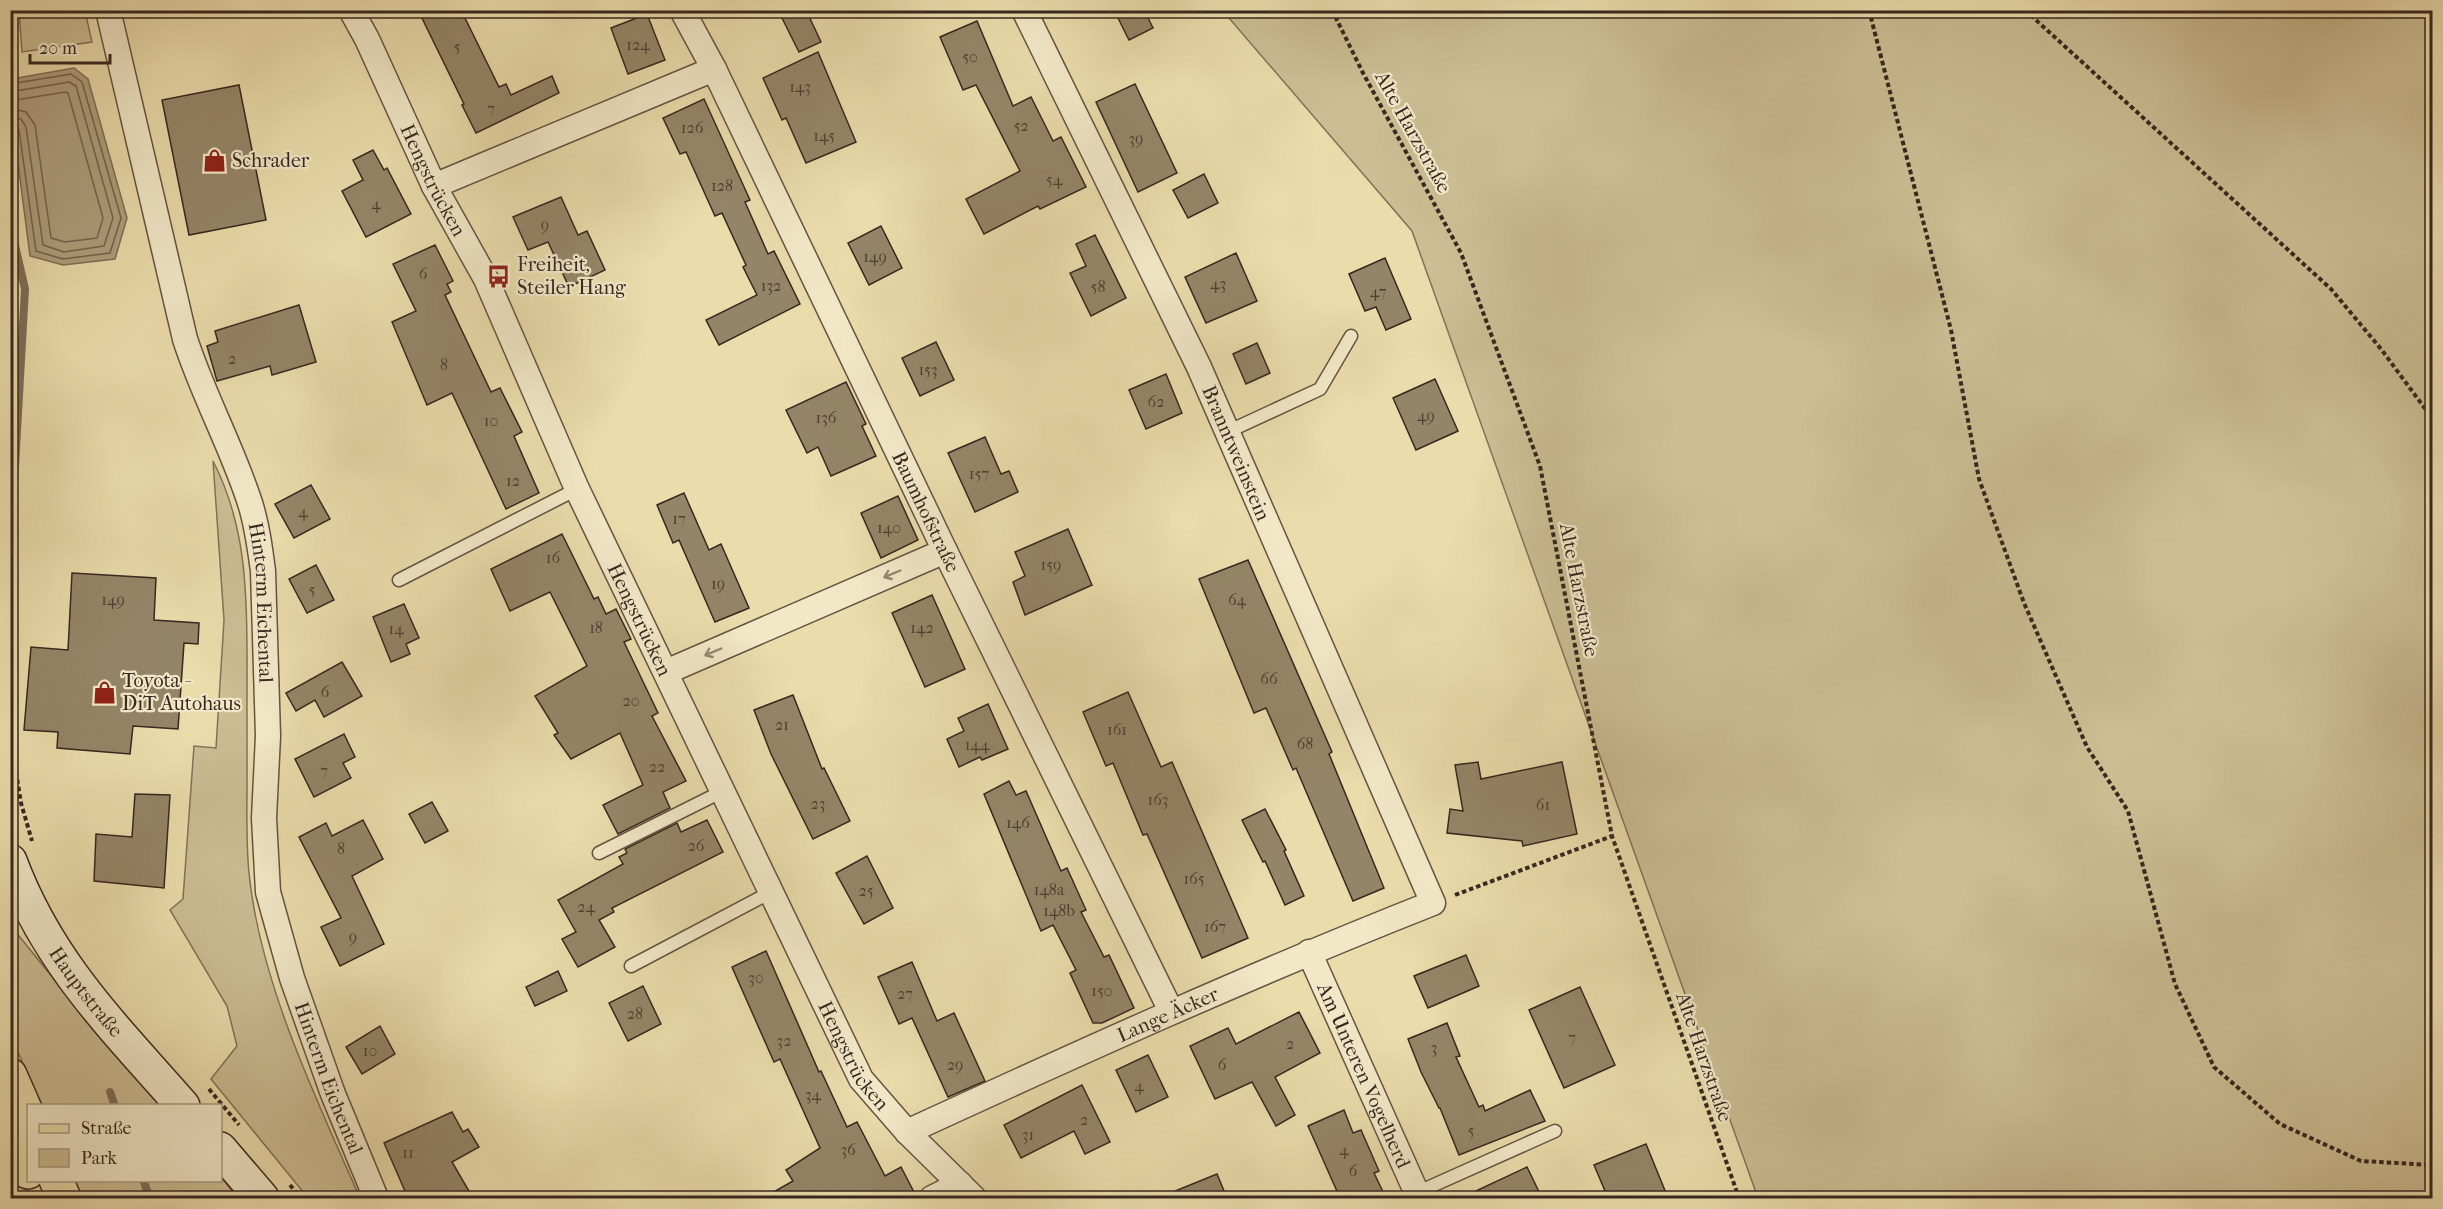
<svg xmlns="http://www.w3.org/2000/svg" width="2443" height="1209" viewBox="0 0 2443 1209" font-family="'IM FELL French Canon',serif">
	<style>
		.green { fill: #ccbd93; stroke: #82725a; stroke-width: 1.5 }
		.water { fill: #ae9e7c; stroke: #7e6e57; stroke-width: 1.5 }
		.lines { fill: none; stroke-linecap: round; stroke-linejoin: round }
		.shore { stroke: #72624e; stroke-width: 1.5 }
		.stream { stroke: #7e6e57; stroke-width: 8 }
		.building { fill: #958568; stroke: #372720; stroke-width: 1.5 }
		.lane-casing { stroke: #645443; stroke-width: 15 }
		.street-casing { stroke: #645443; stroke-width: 27 }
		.secondary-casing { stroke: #372720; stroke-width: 36 }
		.primary-casing { stroke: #372720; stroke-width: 36 }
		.path { stroke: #372720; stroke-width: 4; stroke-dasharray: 4.5 3; stroke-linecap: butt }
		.lane { stroke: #f2e8c8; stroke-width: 12 }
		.street { stroke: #f2e8c8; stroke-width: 24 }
		.secondary { stroke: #f2e8c8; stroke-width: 33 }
		.primary { stroke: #ebdcab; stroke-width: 33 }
		.oneway { stroke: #948874 }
		.labels { text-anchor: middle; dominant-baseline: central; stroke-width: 4.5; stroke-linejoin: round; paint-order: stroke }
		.number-label { font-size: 16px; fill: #4e3e32 }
		.street-label { font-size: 20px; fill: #372720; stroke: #f2e8c8 }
		.poi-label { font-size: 20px; fill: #372720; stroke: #f2e8c8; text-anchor: start }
	</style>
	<rect width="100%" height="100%" fill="#ebdcab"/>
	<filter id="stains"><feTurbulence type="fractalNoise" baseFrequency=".00333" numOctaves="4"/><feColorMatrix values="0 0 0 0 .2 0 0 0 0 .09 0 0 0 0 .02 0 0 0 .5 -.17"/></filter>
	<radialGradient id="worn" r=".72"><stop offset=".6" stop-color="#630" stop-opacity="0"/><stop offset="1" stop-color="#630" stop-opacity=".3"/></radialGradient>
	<!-- green -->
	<g class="green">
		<path d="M 19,11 L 85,11 L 92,42 L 22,52 Z"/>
		<path d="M 1223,11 L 2432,11 L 2432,1198 L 1758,1198 L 1412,231 Z"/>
		<path d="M 213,461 C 245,523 247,588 247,655 C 247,698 247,740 247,783 C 247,813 246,843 249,873 C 260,983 316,1098 360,1198 L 308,1198 L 211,1079 L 237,1046 L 227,1006 L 170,910 L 183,899 L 194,746 L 216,748 L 224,620 Z"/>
		<path d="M 10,922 L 15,931 L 91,1025 L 160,1105 L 41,1105 L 11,1036 Z"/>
		<path d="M 10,1149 L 31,1198 L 11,1198 L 11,1182 L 17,1194 L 11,1178 Z"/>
		<path d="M 221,1177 L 238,1198 L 82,1198 L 74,1181 L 220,1180 Z"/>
	</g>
	<!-- water -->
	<path class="water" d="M 74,68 L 88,79 L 127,218 L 115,259 L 63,265 L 30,256 L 11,109 L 12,79 Z"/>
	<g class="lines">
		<!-- shore -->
		<g class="shore">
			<path d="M 10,84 L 71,74 L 82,82 L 121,218 L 110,253 L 63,259 L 36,251 L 19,130 L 16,125 L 10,124"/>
			<path d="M 10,92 L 69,82 L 76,86 L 113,218 L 104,246 L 64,252 L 43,245 L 26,127 L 21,119 L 10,117"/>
			<path d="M 10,101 L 65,92 L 68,93 L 103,218 L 97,238 L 65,242 L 51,238 L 35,125 L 26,112 L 10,108"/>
		</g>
		<!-- stream -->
		<g class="stream">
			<path d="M 10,203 L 14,241 L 25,289 L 10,555"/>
			<path d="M 10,739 L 11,753"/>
			<path d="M 110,1092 L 115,1106"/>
			<path d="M 143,1180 L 150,1198"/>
		</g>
	</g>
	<!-- building -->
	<g class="building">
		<path d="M 418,10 L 461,10 L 499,87 L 506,84 L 511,95 L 552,76 L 559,93 L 476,133 L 462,105 L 464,104 Z"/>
		<path d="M 778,10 L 806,10 L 821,42 L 799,52 Z"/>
		<path d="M 1114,10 L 1144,10 L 1153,28 L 1129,40 Z"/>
		<path d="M 647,14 L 665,60 L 628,74 L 611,28 Z"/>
		<path d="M 977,21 L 1013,106 L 1031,97 L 1053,141 L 1061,137 L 1086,187 L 1040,209 L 1038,206 L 984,234 L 966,199 L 1020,171 L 976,85 L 963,90 L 940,37 Z"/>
		<path d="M 818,52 L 856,142 L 806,163 L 786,118 L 782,120 L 763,78 Z"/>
		<path d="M 1135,84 L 1177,173 L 1138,192 L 1096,102 Z"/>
		<path d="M 239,85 L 266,220 L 189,235 L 162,100 Z"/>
		<path d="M 704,99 L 750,200 L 745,202 L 768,254 L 774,251 L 800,304 L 719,345 L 706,320 L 757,295 L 743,267 L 746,265 L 722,213 L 715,216 L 686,152 L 680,154 L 663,118 Z"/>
		<path d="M 373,150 L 384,170 L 387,168 L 411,214 L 366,237 L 342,191 L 363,180 L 353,160 Z"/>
		<path d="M 1204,174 L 1218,203 L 1188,218 L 1173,190 Z"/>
		<path d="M 561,197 L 578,235 L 587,231 L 605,270 L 569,287 L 548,242 L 528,250 L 513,217 Z"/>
		<path d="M 881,226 L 902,268 L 869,285 L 848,243 Z"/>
		<path d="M 1095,235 L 1126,298 L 1091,316 L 1070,273 L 1086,266 L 1076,244 Z"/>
		<path d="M 435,245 L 453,281 L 447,284 L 451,292 L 445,295 L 491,392 L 500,388 L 522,432 L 514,436 L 539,493 L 506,509 L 452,393 L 427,405 L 392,322 L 416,311 L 393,264 Z"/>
		<path d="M 1236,253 L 1257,301 L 1206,323 L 1185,277 Z"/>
		<path d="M 1385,258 L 1411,319 L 1386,330 L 1376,307 L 1365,311 L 1349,274 Z"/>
		<path d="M 299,305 L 316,362 L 272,375 L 270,366 L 217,381 L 207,346 L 218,342 L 215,331 Z"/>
		<path d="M 936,342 L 954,380 L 920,396 L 902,358 Z"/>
		<path d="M 1257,343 L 1270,373 L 1246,384 L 1233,354 Z"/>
		<path d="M 1166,374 L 1182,413 L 1146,429 L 1129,390 Z"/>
		<path d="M 1435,379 L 1458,431 L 1416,450 L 1393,398 Z"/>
		<path d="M 846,382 L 866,424 L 862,426 L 876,456 L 831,476 L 818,447 L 807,453 L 786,410 Z"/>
		<path d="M 985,437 L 1001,474 L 1009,471 L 1018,492 L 975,512 L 948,453 Z"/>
		<path d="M 311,485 L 330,519 L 294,538 L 275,504 Z"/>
		<path d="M 684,493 L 709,550 L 721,544 L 749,608 L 715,622 L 679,540 L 673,543 L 657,505 Z"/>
		<path d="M 898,496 L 918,540 L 881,558 L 861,513 Z"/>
		<path d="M 1068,529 L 1092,585 L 1025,615 L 1013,582 L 1025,576 L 1015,552 Z"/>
		<path d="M 562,534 L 594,599 L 598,597 L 606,614 L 616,609 L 631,639 L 624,642 L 658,713 L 652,716 L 686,781 L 663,792 L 670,808 L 618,834 L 603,805 L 643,785 L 620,733 L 571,759 L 554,735 L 558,733 L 535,696 L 587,666 L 550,592 L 510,611 L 491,569 Z"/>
		<path d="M 1248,560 L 1332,752 L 1329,754 L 1384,888 L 1353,901 L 1296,768 L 1293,770 L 1266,708 L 1254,713 L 1199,579 Z"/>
		<path d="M 316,565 L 334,600 L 307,613 L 289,579 Z"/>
		<path d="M 72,573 L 156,578 L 154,620 L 199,623 L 198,644 L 184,643 L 178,729 L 133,726 L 130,754 L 57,748 L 58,732 L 24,730 L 31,647 L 68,650 Z"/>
		<path d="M 932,595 L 965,669 L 925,687 L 892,613 Z"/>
		<path d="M 404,604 L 419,638 L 406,644 L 410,654 L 391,662 L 373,617 Z"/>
		<path d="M 342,662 L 362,696 L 324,717 L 315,700 L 296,711 L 286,693 Z"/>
		<path d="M 1128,692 L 1161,767 L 1172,762 L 1248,938 L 1202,958 L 1147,834 L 1143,835 L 1113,763 L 1106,766 L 1083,712 Z"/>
		<path d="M 793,695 L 822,769 L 824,768 L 850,821 L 813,839 L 771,754 L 754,710 Z"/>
		<path d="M 988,704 L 1008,749 L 982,760 L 980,757 L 959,767 L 947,739 L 964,731 L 958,718 Z"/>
		<path d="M 344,734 L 355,757 L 343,763 L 351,778 L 314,797 L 295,759 Z"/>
		<path d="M 1478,762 L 1481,779 L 1562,762 L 1577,834 L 1523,846 L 1522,841 L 1447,833 L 1450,809 L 1463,811 L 1455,765 Z"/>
		<path d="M 1009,781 L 1016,795 L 1026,791 L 1061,871 L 1067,868 L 1086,910 L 1081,912 L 1104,957 L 1109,955 L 1134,1008 L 1102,1023 L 1093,1023 L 1070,973 L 1076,970 L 1053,925 L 1041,931 L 984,794 Z"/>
		<path d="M 135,794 L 170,795 L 164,888 L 94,881 L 96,834 L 132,837 Z"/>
		<path d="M 432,802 L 448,831 L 425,843 L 409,814 Z"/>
		<path d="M 1265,809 L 1286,850 L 1284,851 L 1304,896 L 1285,905 L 1265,861 L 1263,862 L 1242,820 Z"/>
		<path d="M 363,820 L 383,859 L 352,876 L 384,944 L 340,966 L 321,927 L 341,918 L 299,837 L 326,823 L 332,836 Z"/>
		<path d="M 707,820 L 723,852 L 612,908 L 614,912 L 599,920 L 615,947 L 578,967 L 562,939 L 576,932 L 558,900 L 623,864 L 619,857 L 627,853 L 625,849 L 677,823 L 681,832 Z"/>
		<path d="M 867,856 L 893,908 L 864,924 L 836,873 Z"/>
		<path d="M 766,951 L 819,1072 L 821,1071 L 847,1127 L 857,1122 L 885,1176 L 901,1167 L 917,1198 L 763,1198 L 793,1181 L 786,1170 L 820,1148 L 780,1059 L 774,1062 L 732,967 Z"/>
		<path d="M 1466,955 L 1479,986 L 1428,1008 L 1414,976 Z"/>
		<path d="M 912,962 L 937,1021 L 954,1013 L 985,1081 L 948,1097 L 912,1018 L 899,1024 L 878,977 Z"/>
		<path d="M 558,971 L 567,991 L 535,1006 L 526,987 Z"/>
		<path d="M 643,986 L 661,1024 L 628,1041 L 609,1003 Z"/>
		<path d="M 1580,987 L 1615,1065 L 1564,1088 L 1529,1010 Z"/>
		<path d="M 1299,1012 L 1320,1053 L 1275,1077 L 1295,1115 L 1276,1126 L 1252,1082 L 1215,1099 L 1190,1046 L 1228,1028 L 1236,1044 Z"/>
		<path d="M 1447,1023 L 1460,1056 L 1456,1057 L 1479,1107 L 1483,1105 L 1485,1111 L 1530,1090 L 1545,1121 L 1459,1155 L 1440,1108 L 1439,1108 L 1421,1072 L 1408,1039 Z"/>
		<path d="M 380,1026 L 395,1054 L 362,1074 L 346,1047 Z"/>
		<path d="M 1148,1055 L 1168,1097 L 1136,1112 L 1116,1070 Z"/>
		<path d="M 1082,1085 L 1110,1142 L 1085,1154 L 1074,1131 L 1021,1158 L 1004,1125 Z"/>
		<path d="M 1344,1110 L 1353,1133 L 1361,1130 L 1379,1171 L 1374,1173 L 1386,1198 L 1340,1198 L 1308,1126 Z"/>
		<path d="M 452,1112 L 463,1132 L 468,1129 L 479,1147 L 452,1162 L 473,1198 L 408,1198 L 384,1143 Z"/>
		<path d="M 1646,1144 L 1668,1198 L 1608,1198 L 1594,1165 Z"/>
		<path d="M 1527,1167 L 1542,1198 L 1461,1198 Z"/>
		<path d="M 1217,1174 L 1227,1198 L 1158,1198 Z"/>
	</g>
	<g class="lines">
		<defs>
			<g id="lane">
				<path d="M 1227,432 L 1320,389 L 1351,336"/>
				<path d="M 399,580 L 577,489"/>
				<path d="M 599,853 L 723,791"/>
				<path d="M 631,966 L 771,892"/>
				<path d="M 1416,1193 L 1555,1131"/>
			</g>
			<g id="street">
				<path id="s1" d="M 108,10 L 185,339 C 203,395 232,447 250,503 C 257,525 260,548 263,571 L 268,736 L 264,818 L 268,892 L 292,978 L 333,1094 L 376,1198"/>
				<path id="s2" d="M 351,10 L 367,39 L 434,186 L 486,279 L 577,489 L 861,1079 L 907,1132 L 974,1198"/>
				<path id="s3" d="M 682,10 L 714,69 L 945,551 L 1171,1011"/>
				<path d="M 434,186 L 714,69"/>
				<path d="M 666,672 L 945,551"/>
				<path id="s4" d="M 1309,952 L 1419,1198"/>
				<path id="s5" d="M 907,1132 C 1081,1052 1255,973 1433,903 L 1199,367 L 1024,10"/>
				<path d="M 932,1198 L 960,1184"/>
			</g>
			<g id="secondary">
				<path id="s6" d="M 10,861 C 48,963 113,1026 183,1106"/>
				<path d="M 220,1149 L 262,1198"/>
			</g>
			<g id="primary">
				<path d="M 10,1075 L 28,1116"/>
				<path d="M 10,1131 L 28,1172"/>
				<path d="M 56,1180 L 64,1198"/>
			</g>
		</defs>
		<!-- lane casing -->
		<use href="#lane" class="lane-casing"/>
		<!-- street casing -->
		<use href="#street" class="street-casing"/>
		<!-- secondary casing -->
		<use href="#secondary" class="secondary-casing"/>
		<!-- primary casing -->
		<use href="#primary" class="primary-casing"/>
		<!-- path -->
		<g class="path">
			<path d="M 1332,10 L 1363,73 L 1461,253 L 1540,466 L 1612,836 L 1739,1198"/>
			<path d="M 1869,10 L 1951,330 L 1979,479 L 2024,603 L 2087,747 L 2128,811 L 2175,984 L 2214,1067 L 2280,1124 L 2361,1161 L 2432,1165"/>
			<path d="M 2025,10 L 2331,289 L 2381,349 L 2432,418"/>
			<path d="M 16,772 L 21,803 L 32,841"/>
			<path d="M 1455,895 L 1612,836"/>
			<path d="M 209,1089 L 239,1125"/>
			<path d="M 290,1185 L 301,1198"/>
		</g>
		<!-- lane -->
		<use href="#lane" class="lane"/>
		<!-- street -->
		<use href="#street" class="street"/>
		<!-- secondary -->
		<use href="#secondary" class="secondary"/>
		<!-- primary -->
		<use href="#primary" class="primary"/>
	</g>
	<!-- one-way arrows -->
	<defs><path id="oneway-shaft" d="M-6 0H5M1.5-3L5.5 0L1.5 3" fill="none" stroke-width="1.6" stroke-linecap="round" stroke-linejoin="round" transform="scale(1.5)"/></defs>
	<g class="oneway">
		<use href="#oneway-shaft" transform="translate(892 574) rotate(157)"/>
		<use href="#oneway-shaft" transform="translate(713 652) rotate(157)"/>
	</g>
	<!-- icons -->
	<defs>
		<symbol id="shop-bare" viewBox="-9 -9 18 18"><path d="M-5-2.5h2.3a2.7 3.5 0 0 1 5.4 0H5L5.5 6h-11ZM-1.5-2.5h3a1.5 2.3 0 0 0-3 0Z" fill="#8f2418" stroke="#f2e8c8" stroke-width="2.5" paint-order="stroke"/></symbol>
		<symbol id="bus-bare" viewBox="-9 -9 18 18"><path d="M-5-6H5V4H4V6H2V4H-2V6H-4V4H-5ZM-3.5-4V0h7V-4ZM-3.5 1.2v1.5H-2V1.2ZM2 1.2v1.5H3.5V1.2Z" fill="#8f2418" stroke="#f2e8c8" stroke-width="2.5" paint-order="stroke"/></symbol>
	</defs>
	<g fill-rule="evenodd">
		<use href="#shop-bare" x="198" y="144" width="33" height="33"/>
		<use href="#bus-bare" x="482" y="260" width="33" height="33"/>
		<use href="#shop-bare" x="88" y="676" width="33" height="33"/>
	</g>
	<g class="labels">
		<!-- number labels -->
		<g class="number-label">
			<text x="638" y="44">124</text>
			<text x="457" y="46">5</text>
			<text x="970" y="56">50</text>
			<text x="800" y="86">143</text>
			<text x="491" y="108">7</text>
			<text x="1021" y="125">52</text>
			<text x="692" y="127">126</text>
			<text x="824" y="135">145</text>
			<text x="1136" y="138">39</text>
			<text x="1054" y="179">54</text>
			<text x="722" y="185">128</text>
			<text x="376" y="203">4</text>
			<text x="545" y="224">9</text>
			<text x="875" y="256">149</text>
			<text x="423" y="273">6</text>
			<text x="1218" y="283">43</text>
			<text x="771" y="285">132</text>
			<text x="1098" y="286">58</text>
			<text x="1378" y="291">47</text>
			<text x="232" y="358">2</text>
			<text x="444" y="364">8</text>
			<text x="928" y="369">153</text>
			<text x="1156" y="401">62</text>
			<text x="1426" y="415">49</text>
			<text x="826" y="417">136</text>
			<text x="491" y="420">10</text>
			<text x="979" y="473">157</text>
			<text x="513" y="480">12</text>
			<text x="303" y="511">4</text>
			<text x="679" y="518">17</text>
			<text x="889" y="527">140</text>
			<text x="553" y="557">16</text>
			<text x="1051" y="564">159</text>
			<text x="718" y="583">19</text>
			<text x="312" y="589">5</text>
			<text x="113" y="599">149</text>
			<text x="1237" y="599">64</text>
			<text x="596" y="627">18</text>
			<text x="922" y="627">142</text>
			<text x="396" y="628">14</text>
			<text x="1269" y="678">66</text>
			<text x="325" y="691">6</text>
			<text x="631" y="700">20</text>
			<text x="782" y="724">21</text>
			<text x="1117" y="729">161</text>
			<text x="1305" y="743">68</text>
			<text x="977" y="744">144</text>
			<text x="657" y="766">22</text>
			<text x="324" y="770">7</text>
			<text x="1158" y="799">163</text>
			<text x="818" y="803">23</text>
			<text x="1543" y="804">61</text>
			<text x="1018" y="822">146</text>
			<text x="696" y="845">26</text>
			<text x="341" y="848">8</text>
			<text x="1194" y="878">165</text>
			<text x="1049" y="889">148a</text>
			<text x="866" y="890">25</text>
			<text x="586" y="906">24</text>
			<text x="1059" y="910">148b</text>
			<text x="1215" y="926">167</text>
			<text x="353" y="936">9</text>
			<text x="756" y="977">30</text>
			<text x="1102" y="990">150</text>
			<text x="905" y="993">27</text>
			<text x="635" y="1013">28</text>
			<text x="1572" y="1037">7</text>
			<text x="784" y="1040">32</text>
			<text x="1290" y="1043">2</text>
			<text x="1434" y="1047">3</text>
			<text x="370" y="1050">10</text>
			<text x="955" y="1064">29</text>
			<text x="1222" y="1064">6</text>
			<text x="1139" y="1085">4</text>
			<text x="813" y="1094">34</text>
			<text x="1084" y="1119">2</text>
			<text x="1471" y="1130">5</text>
			<text x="1028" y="1134">31</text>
			<text x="848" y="1149">36</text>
			<text x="1344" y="1149">4</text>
			<text x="408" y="1152">11</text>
			<text x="1353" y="1170">6</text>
		</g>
		<!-- street labels -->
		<g class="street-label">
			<text transform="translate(1413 132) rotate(61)">Alte Harzstraße</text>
			<text stroke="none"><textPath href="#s2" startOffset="189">Hengstrücken</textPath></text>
			<text transform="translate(1236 453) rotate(67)">Branntweinstein</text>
			<text stroke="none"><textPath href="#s3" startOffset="558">Baumhofstraße</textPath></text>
			<text transform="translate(1579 590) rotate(79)">Alte Harzstraße</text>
			<text stroke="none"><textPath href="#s1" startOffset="615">Hinterm Eichental</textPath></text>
			<text stroke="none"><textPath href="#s2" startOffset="675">Hengstrücken</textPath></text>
			<text stroke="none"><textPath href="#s6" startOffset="152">Hauptstraße</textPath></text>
			<text stroke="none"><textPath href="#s5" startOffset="286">Lange Äcker</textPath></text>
			<text stroke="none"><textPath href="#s2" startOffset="1161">Hengstrücken</textPath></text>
			<text transform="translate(1704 1057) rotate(71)">Alte Harzstraße</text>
			<text stroke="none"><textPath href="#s4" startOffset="135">Am Unteren Vogelherd</textPath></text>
			<text stroke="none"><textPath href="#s1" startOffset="1101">Hinterm Eichental</textPath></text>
		</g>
		<!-- poi labels -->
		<g class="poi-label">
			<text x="232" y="160">Schrader</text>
			<text x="517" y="264">Freiheit,<tspan x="517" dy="23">Steiler Hang</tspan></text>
			<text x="122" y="680">Toyota -<tspan x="122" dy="23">DiT Autohaus</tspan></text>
		</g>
	</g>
	<!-- margin -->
	<rect width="2443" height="1209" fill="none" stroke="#ebdcab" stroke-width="36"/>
	<rect x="12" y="12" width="2419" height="1185" fill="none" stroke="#372720" stroke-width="3"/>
	<rect x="18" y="18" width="2407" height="1173" fill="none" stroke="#372720" stroke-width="1.5"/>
	<!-- legend -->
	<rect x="27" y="1104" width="195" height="78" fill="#f2e8c8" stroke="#a79b85" stroke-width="1.5"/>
	<rect x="39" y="1124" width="30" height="9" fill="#ebdcab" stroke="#a79b85" stroke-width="1.5"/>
	<text x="81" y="1134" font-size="18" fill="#372720">Straße</text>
	<rect x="39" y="1149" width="30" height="18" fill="#ccbd93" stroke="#a79b85" stroke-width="1.5"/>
	<text x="81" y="1164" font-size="18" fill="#372720">Park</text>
	<!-- scale -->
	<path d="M30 54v9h80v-9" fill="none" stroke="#372720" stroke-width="3"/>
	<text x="39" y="54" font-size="18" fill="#372720" stroke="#f2e8c8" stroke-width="4.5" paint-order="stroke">20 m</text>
	<rect width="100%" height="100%" filter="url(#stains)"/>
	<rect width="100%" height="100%" fill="url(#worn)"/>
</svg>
